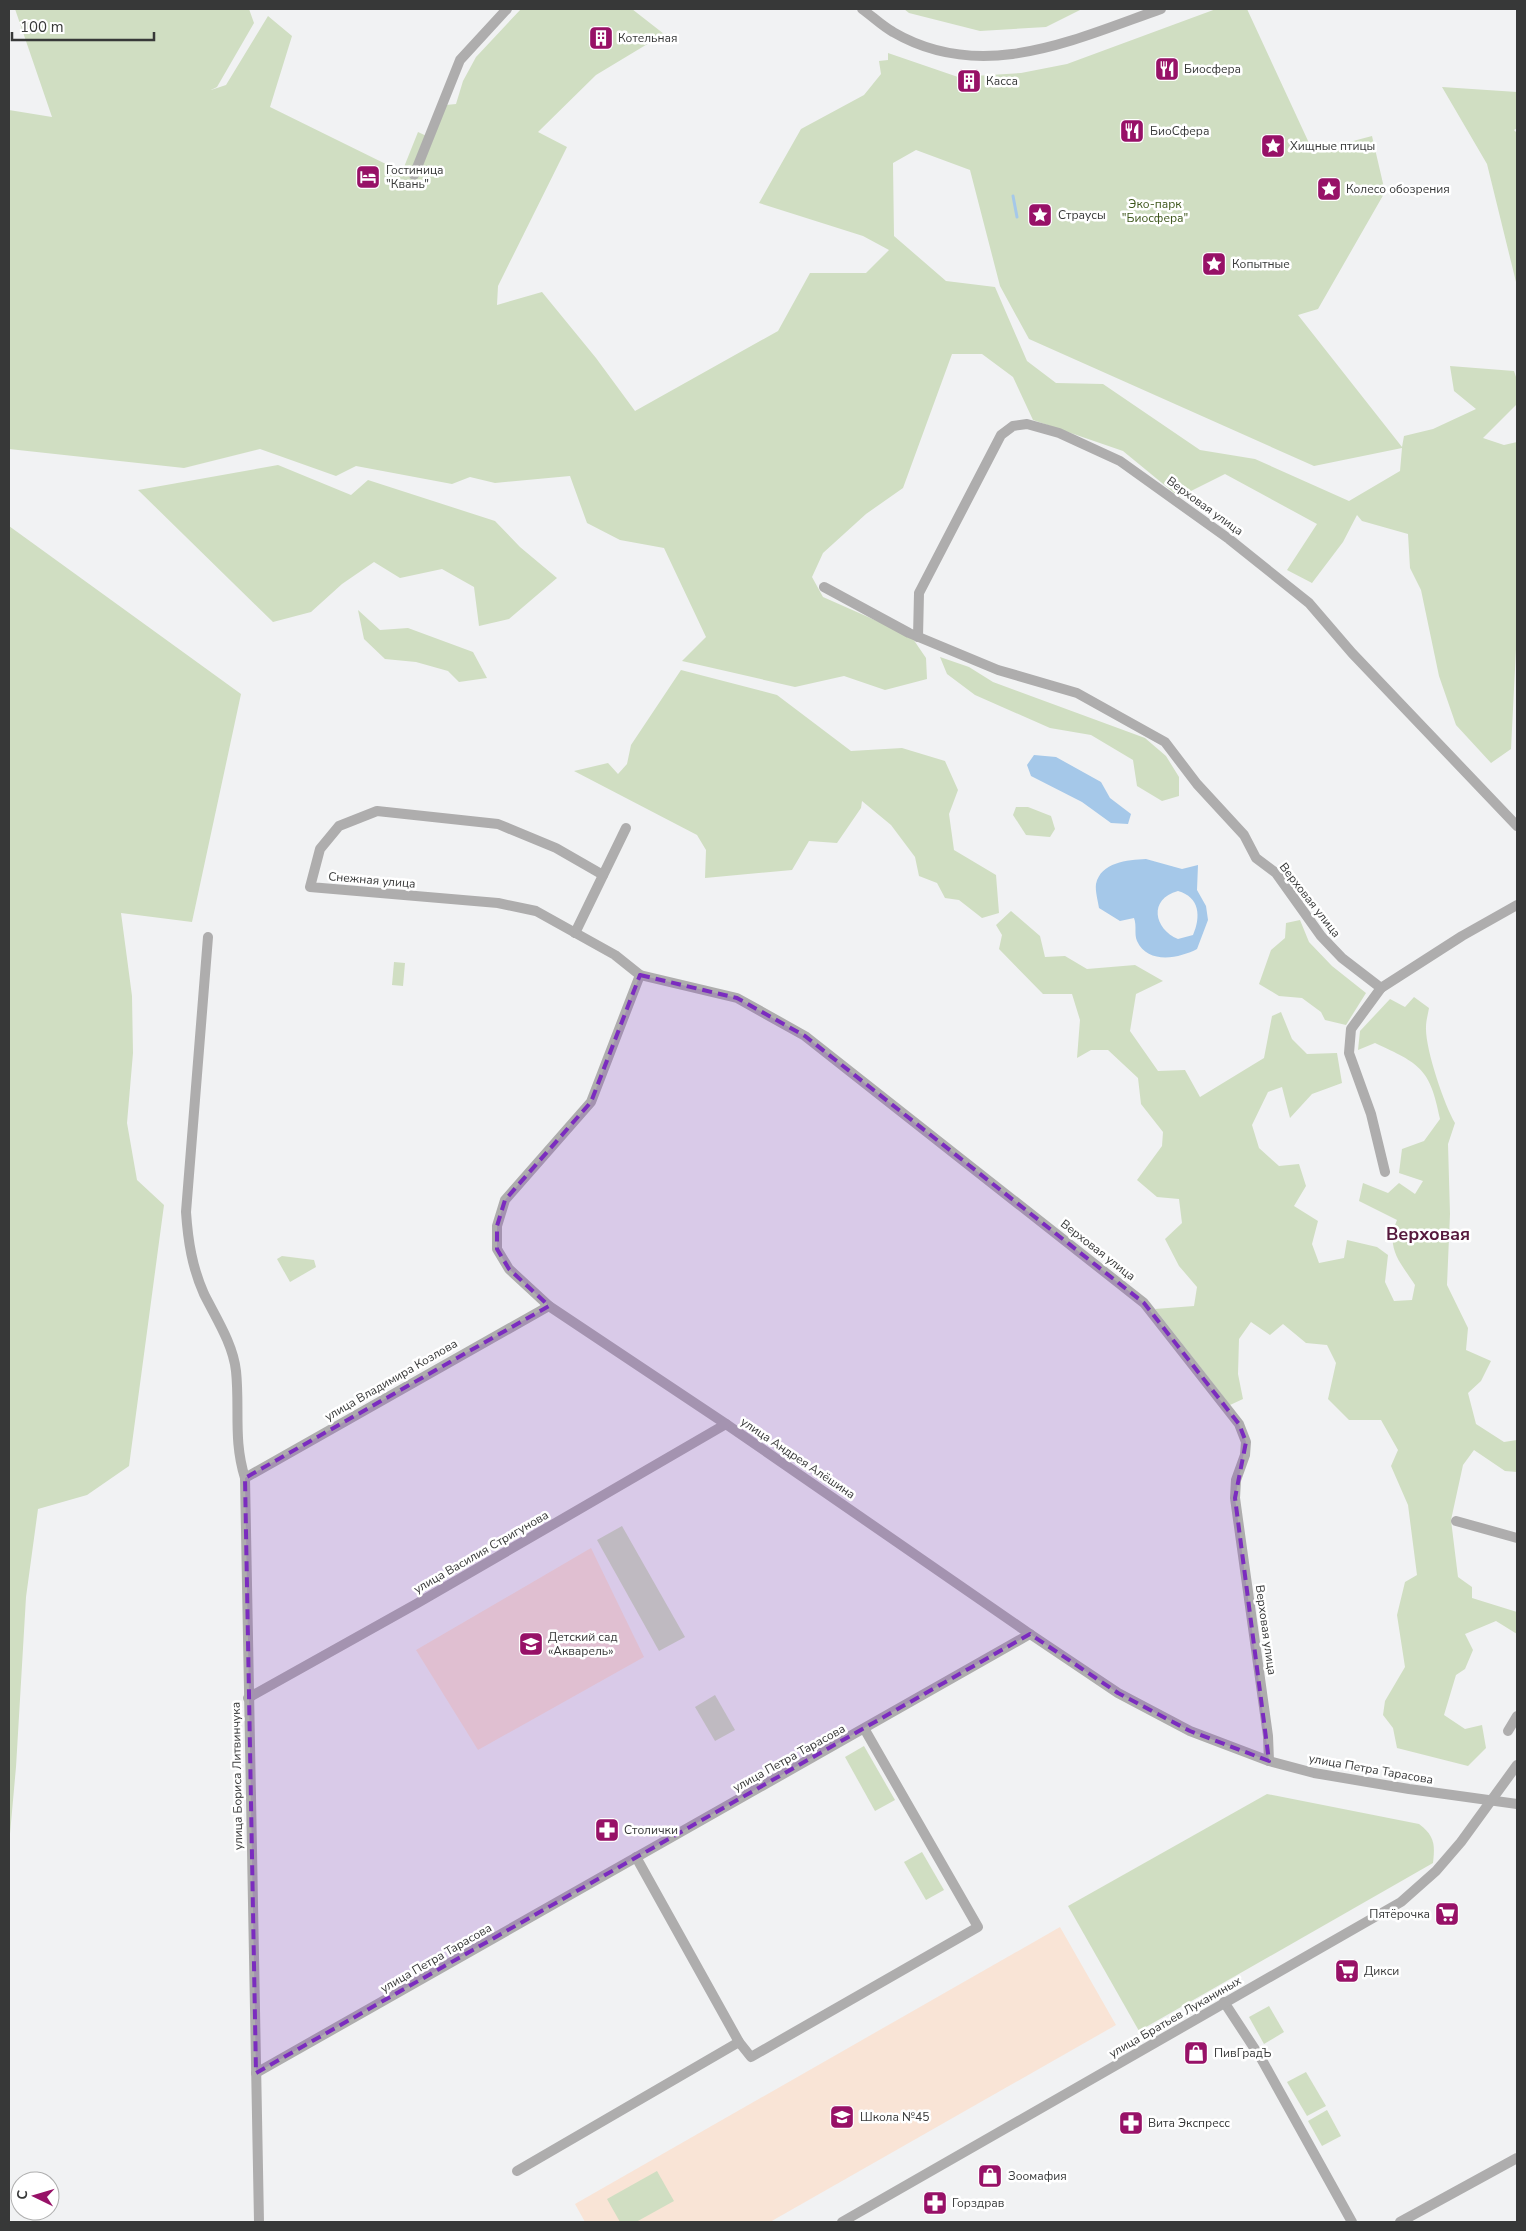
<svg xmlns="http://www.w3.org/2000/svg" width="1526" height="2231" viewBox="0 0 1526 2231" font-family="'Nunito Sans',sans-serif">
	<style>
		.education { fill: #f9e4d6 }
		.green { fill: #d0dec2; fill-rule: evenodd }
		.water { fill: #a5c8e9; fill-rule: evenodd }
		.lines { fill: none; stroke-linecap: round; stroke-linejoin: round }
		.stream { stroke: #a5c8e9; stroke-width: 3 }
		.minor { stroke: #aeadad; stroke-width: 10 }
		.marked { fill: #7b2cbf; fill-opacity: 0.2; stroke: #7b2cbf; stroke-width: 4; stroke-dasharray: 10 6; stroke-linejoin: round }
		.labels { text-anchor: middle; dominant-baseline: central; stroke-width: 5; stroke-linejoin: round; paint-order: stroke }
		.poi-label { font-size: 12px; fill: #373838; stroke: #fff; text-anchor: start }
		.park-label { font-size: 12px; fill: #3c551a; stroke: #fff }
		.street-label { font-size: 12px; fill: #373838; stroke: #fff }
		.district-label { font-size: 18px; font-weight: bold; fill: #56193d; stroke: #fff }
	</style>
	<rect width="100%" height="100%" fill="#f1f2f3"/>
	<!-- education -->
	<g class="education">
		<path d="M 591,1548 L 644,1657 L 478,1750 L 416,1650 Z"/>
		<path d="M 1060,1927 L 1116,2025 L 770,2222 L 585,2222 L 575,2204 Z"/>
	</g>
	<!-- green -->
	<g class="green">
		<path d="M 15,9 L 249,9 L 254,23 L 217,87 L 211,90 L 226,85 L 268,16 L 292,36 L 270,107 L 402,172 L 418,132 L 433,139 L 446,105 L 456,104 L 463,81 L 476,57 L 521,9 L 632,9 L 664,34 L 596,75 L 538,132 L 567,147 L 498,286 L 497,305 L 542,292 L 596,358 L 635,411 L 778,331 L 810,273 L 866,273 L 889,250 L 863,236 L 759,203 L 801,129 L 864,95 L 881,74 L 879,61 L 888,60 L 888,53 L 958,77 L 1021,73 L 1067,64 L 1216,9 L 1247,9 L 1309,143 L 1319,150 L 1372,136 L 1385,192 L 1318,309 L 1298,315 L 1402,447 L 1404,436 L 1433,429 L 1476,409 L 1454,391 L 1450,366 L 1514,371 L 1517,380 L 1517,404 L 1483,438 L 1504,445 L 1517,442 L 1517,629 L 1511,749 L 1491,763 L 1456,725 L 1439,676 L 1421,590 L 1410,568 L 1408,534 L 1362,521 L 1357,515 L 1343,542 L 1312,583 L 1287,570 L 1317,524 L 1225,474 L 1179,497 L 1123,451 L 1033,420 L 1013,377 L 982,354 L 952,354 L 903,488 L 866,514 L 823,553 L 812,577 L 823,597 L 911,636 L 926,658 L 927,679 L 885,690 L 844,676 L 795,687 L 682,661 L 706,637 L 664,548 L 620,540 L 587,523 L 570,476 L 495,483 L 470,477 L 452,484 L 356,466 L 336,476 L 260,449 L 184,468 L 9,449 L 9,110 L 52,117 ZM 916,150 L 970,170 L 1000,286 L 1029,339 L 1314,466 L 1402,448 L 1400,471 L 1349,501 L 1255,459 L 1200,450 L 1103,384 L 1056,383 L 1027,361 L 995,287 L 946,281 L 894,236 L 893,163 Z"/>
		<path d="M 904,9 L 1082,9 L 1046,27 L 980,31 L 909,13 Z"/>
		<path d="M 1442,87 L 1517,92 L 1517,128 L 1514,130 L 1517,133 L 1517,286 L 1487,164 Z"/>
		<path d="M 278,465 L 351,495 L 368,480 L 495,521 L 520,547 L 557,578 L 509,619 L 479,626 L 474,587 L 442,569 L 400,578 L 374,562 L 342,584 L 311,612 L 273,622 L 138,490 Z"/>
		<path d="M 9,526 L 241,694 L 192,922 L 121,913 L 132,996 L 133,1053 L 127,1123 L 137,1180 L 164,1205 L 129,1466 L 87,1495 L 38,1509 L 26,1597 L 16,1767 L 9,1845 Z"/>
		<path d="M 358,610 L 380,630 L 408,628 L 473,652 L 487,678 L 459,682 L 448,671 L 416,662 L 385,659 L 364,639 Z"/>
		<path d="M 940,657 L 969,667 L 993,682 L 1145,738 L 1166,756 L 1179,777 L 1179,796 L 1162,801 L 1137,786 L 1133,760 L 1091,735 L 1050,728 L 975,695 L 947,674 Z"/>
		<path d="M 681,670 L 777,695 L 851,751 L 902,748 L 945,761 L 958,790 L 949,814 L 954,850 L 996,875 L 999,913 L 982,918 L 959,900 L 945,898 L 937,883 L 919,876 L 915,857 L 891,825 L 862,801 L 861,808 L 837,843 L 809,841 L 792,870 L 705,878 L 706,850 L 697,835 L 574,771 L 608,763 L 618,774 L 627,764 L 631,745 Z"/>
		<path d="M 1016,807 L 1028,807 L 1051,816 L 1055,829 L 1050,837 L 1026,835 L 1013,815 Z"/>
		<path d="M 1011,911 L 1040,936 L 1045,957 L 1065,956 L 1087,969 L 1135,965 L 1163,981 L 1136,994 L 1130,1031 L 1158,1071 L 1185,1070 L 1200,1097 L 1264,1058 L 1272,1016 L 1281,1012 L 1292,1039 L 1307,1054 L 1337,1053 L 1342,1083 L 1312,1094 L 1290,1118 L 1282,1087 L 1268,1092 L 1252,1125 L 1259,1148 L 1279,1166 L 1299,1164 L 1306,1186 L 1294,1206 L 1318,1221 L 1312,1244 L 1319,1263 L 1344,1258 L 1347,1240 L 1377,1247 L 1388,1255 L 1385,1282 L 1394,1301 L 1412,1300 L 1415,1285 C 1400,1262 1385,1248 1397,1220 L 1359,1201 L 1363,1183 L 1388,1193 L 1399,1183 L 1415,1194 L 1423,1181 L 1399,1173 L 1402,1149 L 1424,1141 L 1440,1119 C 1430,1068 1420,1064 1375,1043 L 1358,1050 L 1360,1031 L 1390,999 L 1405,1007 L 1414,997 L 1429,1008 C 1428,1014 1426,1021 1426,1027 C 1425,1048 1444,1104 1455,1123 L 1448,1144 L 1450,1214 L 1447,1285 L 1468,1328 L 1466,1350 L 1491,1361 L 1481,1381 L 1468,1393 L 1476,1424 L 1504,1442 L 1517,1440 L 1517,1472 L 1505,1471 L 1474,1450 L 1463,1465 L 1451,1520 L 1458,1577 L 1472,1587 L 1472,1598 L 1517,1612 L 1517,1634 L 1496,1621 L 1465,1634 L 1473,1650 L 1465,1669 L 1456,1675 L 1444,1715 L 1465,1729 L 1482,1725 L 1486,1748 L 1468,1766 L 1397,1748 L 1393,1728 L 1383,1715 L 1385,1701 L 1405,1667 L 1397,1615 L 1405,1582 L 1417,1575 L 1408,1505 L 1391,1466 L 1398,1450 L 1381,1420 L 1349,1420 L 1328,1399 L 1336,1363 L 1327,1345 L 1306,1343 L 1283,1324 L 1270,1335 L 1251,1322 L 1239,1339 L 1238,1374 L 1243,1399 L 1230,1405 L 1155,1309 L 1194,1306 L 1197,1287 L 1179,1266 L 1165,1239 L 1182,1223 L 1179,1199 L 1157,1197 L 1137,1180 L 1162,1146 L 1163,1132 L 1141,1104 L 1138,1078 L 1108,1050 L 1091,1050 L 1077,1058 L 1080,1020 L 1072,994 L 1043,994 L 999,949 L 1002,935 L 996,925 Z"/>
		<path d="M 1300,920 L 1309,942 L 1332,966 L 1366,993 L 1346,1025 L 1325,1020 L 1321,1012 L 1302,998 L 1279,996 L 1259,984 L 1271,950 L 1285,938 L 1286,923 Z"/>
		<path d="M 394,962 L 405,963 L 403,986 L 392,985 Z"/>
		<path d="M 282,1256 L 314,1260 L 316,1267 L 290,1282 L 277,1259 Z"/>
		<path d="M 622,1526 L 685,1637 L 659,1651 L 597,1540 Z"/>
		<path d="M 715,1695 L 735,1730 L 715,1741 L 695,1707 Z"/>
		<path d="M 864,1746 L 895,1800 L 875,1811 L 845,1757 Z"/>
		<path d="M 1267,1794 L 1419,1824 C 1435,1836 1435,1845 1433,1863 L 1139,2031 L 1068,1906 Z"/>
		<path d="M 922,1852 L 944,1890 L 926,1900 L 904,1862 Z"/>
		<path d="M 1269,2006 L 1284,2032 L 1264,2044 L 1249,2017 Z"/>
		<path d="M 1306,2072 L 1326,2106 L 1307,2116 L 1287,2082 Z"/>
		<path d="M 1327,2110 L 1341,2136 L 1322,2146 L 1308,2121 Z"/>
		<path d="M 657,2171 L 674,2201 L 636,2222 L 620,2222 L 607,2199 Z"/>
	</g>
	<!-- water -->
	<g class="water">
		<path d="M 1034,755 L 1056,757 L 1101,782 L 1110,798 L 1131,814 L 1128,824 L 1111,823 L 1082,802 L 1031,776 L 1027,765 Z"/>
		<path d="M 1146,859 L 1182,869 L 1198,865 L 1197,890 L 1206,906 L 1208,920 L 1197,949 C 1180,958 1148,965 1137,941 C 1134,934 1137,926 1134,918 L 1120,921 L 1099,908 C 1098,901 1095,891 1096,884 C 1101,862 1127,860 1146,859 ZM 1178,891 C 1200,897 1201,917 1193,935 L 1178,939 C 1154,929 1148,899 1178,891 Z"/>
	</g>
	<g class="lines">
		<!-- stream -->
		<path class="stream" d="M 1013,196 L 1017,217"/>
		<!-- minor -->
		<g class="minor">
			<path d="M 862,9 C 872,16 882,26 893,32 C 982,84 1073,40 1161,9"/>
			<path d="M 414,175 L 460,60 L 507,9"/>
			<path d="M 824,587 L 909,633 L 998,670 L 1077,693 L 1165,742 L 1197,784 L 1244,835 L 1256,858 L 1276,873 L 1321,936 L 1342,958 L 1381,988 L 1462,936 L 1517,905"/>
			<path d="M 918,637 L 919,593 L 1001,435 L 1013,426 L 1027,424 L 1059,433 L 1120,461 L 1229,539 L 1309,603 L 1352,653 L 1517,826"/>
			<path d="M 603,875 L 556,848 L 498,824 L 377,811 L 339,826 L 320,849 L 310,887 L 498,903 L 536,911 L 615,955 L 640,975 L 737,998 L 805,1036 L 1144,1303 L 1239,1424 L 1246,1442 L 1245,1455 L 1236,1480 L 1235,1498 L 1268,1736 L 1269,1761"/>
			<path d="M 575,933 L 626,828"/>
			<path d="M 208,937 L 186,1212 C 188,1241 192,1267 204,1294 C 216,1318 233,1344 236,1371 C 240,1409 233,1440 245,1478 L 259,2222"/>
			<path d="M 640,975 L 591,1102 L 505,1200 L 497,1226 L 497,1249 L 509,1269 L 549,1306 L 726,1424 L 1030,1634 L 1118,1693 L 1190,1731 L 1269,1761 L 1314,1773 L 1409,1789 L 1517,1804"/>
			<path d="M 1381,988 L 1351,1029 L 1349,1053 L 1371,1114 L 1385,1172"/>
			<path d="M 245,1478 L 549,1306"/>
			<path d="M 1456,1521 L 1517,1538"/>
			<path d="M 248,1698 L 416,1604 L 726,1424"/>
			<path d="M 1508,1731 L 1517,1716"/>
			<path d="M 636,1857 L 739,2042 L 751,2057 L 978,1927 L 865,1730"/>
			<path d="M 1224,2002 L 1262,2060 L 1352,2222"/>
			<path d="M 256,2073 L 1030,1634"/>
			<path d="M 517,2171 L 739,2042"/>
			<path d="M 842,2222 L 1401,1902 L 1436,1871 L 1461,1842 L 1517,1765"/>
			<path d="M 1400,2222 L 1517,2158"/>
		</g>
	</g>
	<!-- marked area -->
	<path class="marked" d="M 640,975 L 737,998 L 805,1036 L 1144,1303 L 1239,1424 L 1246,1442 L 1235,1498 L 1269,1761 L 1190,1731 L 1118,1693 L 1030,1634 L 256,2073 L 245,1478 L 549,1306 L 509,1269 L 497,1249 L 497,1226 L 505,1200 L 591,1102 Z"/>
	<!-- icons -->
	<defs>
		<symbol id="building-square" viewBox="-11 -11 22 22"><rect x="-9" y="-9" width="18" height="18" rx="4" fill="#971167" stroke="#fff"/><path d="M-4-6H4V6H1V3H-1V6H-4ZM-2.5-4.3h1.7v1.8h-1.7ZM.8-4.3h1.7v1.8H.8ZM-2.5-1h1.7V.8h-1.7ZM.8-1h1.7V.8H.8Z" fill="#fff"/></symbol>
		<symbol id="restaurant-square" viewBox="-11 -11 22 22"><rect x="-9" y="-9" width="18" height="18" rx="4" fill="#971167" stroke="#fff"/><path d="M-5-6h1v4h1v-4h1v4h1v-4h1v5L-1.5 .5V6h-2V.5L-5-1ZM5-6V6H3V1.5H1.5Q1.5-4 5-6Z" fill="#fff"/></symbol>
		<symbol id="sight-square" viewBox="-11 -11 22 22"><rect x="-9" y="-9" width="18" height="18" rx="4" fill="#971167" stroke="#fff"/><path d="M0-6L1.8-2.2L6-1.7L2.9 1.2L3.7 5.4L0 3.3L-3.7 5.4L-2.9 1.2L-6-1.7L-1.8-2.2Z" fill="#fff"/></symbol>
		<symbol id="hotel-square" viewBox="-11 -11 22 22"><rect x="-9" y="-9" width="18" height="18" rx="4" fill="#971167" stroke="#fff"/><path d="M-6-4.5h1.5V1H6V5H4.5V3h-9V5H-6ZM-4 0a1.8 1.8 0 1 1 3.6 0ZM.5 0V-2.5h3Q6-2.5 6 0Z" fill="#fff"/></symbol>
		<symbol id="school-square" viewBox="-11 -11 22 22"><rect x="-9" y="-9" width="18" height="18" rx="4" fill="#971167" stroke="#fff"/><path d="M0-5L7-2L0 1L-7-2ZM-4 1L0 2.5L4 1V4Q0 6-4 4Z" fill="#fff"/></symbol>
		<symbol id="pharmacy-square" viewBox="-11 -11 22 22"><rect x="-9" y="-9" width="18" height="18" rx="4" fill="#971167" stroke="#fff"/><path d="M-2-6h4v4h4v4h-4v4h-4v-4h-4v-4h4Z" fill="#fff"/></symbol>
		<symbol id="supermarket-square" viewBox="-11 -11 22 22"><rect x="-9" y="-9" width="18" height="18" rx="4" fill="#971167" stroke="#fff"/><path d="M-6-5.5h2.5l.6 2H6L4.5 2H-2.5L-4.4-4H-6ZM-1.5 3.2a1.3 1.3 0 1 0 .1 0ZM3 3.2a1.3 1.3 0 1 0 .1 0Z" fill="#fff"/></symbol>
		<symbol id="shop-square" viewBox="-11 -11 22 22"><rect x="-9" y="-9" width="18" height="18" rx="4" fill="#971167" stroke="#fff"/><path d="M-5-2.5h2.3a2.7 3.5 0 0 1 5.4 0H5L5.5 6h-11ZM-1.5-2.5h3a1.5 2.3 0 0 0-3 0Z" fill="#fff"/></symbol>
	</defs>
	<g fill-rule="evenodd">
		<use href="#building-square" x="587" y="24" width="28" height="28"/>
		<use href="#restaurant-square" x="1153" y="55" width="28" height="28"/>
		<use href="#building-square" x="955" y="67" width="28" height="28"/>
		<use href="#restaurant-square" x="1118" y="117" width="28" height="28"/>
		<use href="#sight-square" x="1259" y="132" width="28" height="28"/>
		<use href="#hotel-square" x="354" y="163" width="28" height="28"/>
		<use href="#sight-square" x="1315" y="175" width="28" height="28"/>
		<use href="#sight-square" x="1026" y="201" width="28" height="28"/>
		<use href="#sight-square" x="1200" y="250" width="28" height="28"/>
		<use href="#school-square" x="517" y="1630" width="28" height="28"/>
		<use href="#pharmacy-square" x="593" y="1816" width="28" height="28"/>
		<use href="#supermarket-square" x="1433" y="1900" width="28" height="28"/>
		<use href="#supermarket-square" x="1333" y="1957" width="28" height="28"/>
		<use href="#shop-square" x="1182" y="2039" width="28" height="28"/>
		<use href="#school-square" x="828" y="2103" width="28" height="28"/>
		<use href="#pharmacy-square" x="1117" y="2109" width="28" height="28"/>
		<use href="#shop-square" x="976" y="2162" width="28" height="28"/>
		<use href="#pharmacy-square" x="921" y="2189" width="28" height="28"/>
	</g>
	<g class="labels">
		<!-- poi labels -->
		<g class="poi-label">
			<text x="618" y="38">Котельная</text>
			<text x="1184" y="69">Биосфера</text>
			<text x="986" y="81">Касса</text>
			<text x="1150" y="131">БиоСфера</text>
			<text x="1290" y="146">Хищные птицы</text>
			<text x="386" y="170">Гостиница<tspan x="386" dy="14">"Квань"</tspan></text>
			<text x="1346" y="189">Колесо обозрения</text>
			<text x="1058" y="215">Страусы</text>
			<text x="1232" y="264">Копытные</text>
			<text x="548" y="1637">Детский сад<tspan x="548" dy="14">«Акварель»</tspan></text>
			<text x="624" y="1830">Столички</text>
			<text x="1430" y="1914" text-anchor="end">Пятёрочка</text>
			<text x="1364" y="1971">Дикси</text>
			<text x="1214" y="2053">ПивГрадЪ</text>
			<text x="860" y="2117">Школа №45</text>
			<text x="1148" y="2123">Вита Экспресс</text>
			<text x="1008" y="2176">Зоомафия</text>
			<text x="952" y="2203">Горздрав</text>
		</g>
		<!-- park labels -->
		<g class="park-label">
			<text x="1155" y="204">Эко-парк<tspan x="1155" dy="14">"Биосфера"</tspan></text>
		</g>
		<!-- street labels -->
		<g class="street-label">
			<text transform="translate(1205 506) rotate(36)">Верховая улица</text>
			<text transform="translate(372 880) rotate(5)">Снежная улица</text>
			<text transform="translate(1310 900) rotate(52)">Верховая улица</text>
			<text transform="translate(1098 1250) rotate(38)">Верховая улица</text>
			<text transform="translate(391 1380) rotate(-30)">улица Владимира Козлова</text>
			<text transform="translate(798 1458) rotate(34)">улица Андрея Алёшина</text>
			<text transform="translate(481 1552) rotate(-30)">улица Василия Стригунова</text>
			<text transform="translate(1266 1630) rotate(82)">Верховая улица</text>
			<text transform="translate(789 1758) rotate(-29)">улица Петра Тарасова</text>
			<text transform="translate(1371 1769) rotate(10)">улица Петра Тарасова</text>
			<text transform="translate(237 1776) rotate(-91)">улица Бориса Литвинчука</text>
			<text transform="translate(436 1958) rotate(-30)">улица Петра Тарасова</text>
			<text transform="translate(1175 2017) rotate(-30)">улица Братьев Луканиных</text>
		</g>
		<!-- district labels -->
		<g class="district-label">
			<text x="1428" y="1234">Верховая</text>
		</g>
	</g>
	<!-- border -->
	<rect width="1526" height="2231" fill="none" stroke="#373838" stroke-width="20"/>
	<!-- north arrow -->
	<g transform="translate(35 2196) rotate(275)"><circle r="24" fill="#ffffff" stroke="#afafaf"/>
	<path d="M0-4L9 19L0 12L-9 19Z" fill="#971167"/>
	<text y="-8" font-size="14" font-weight="bold" text-anchor="middle" fill="#373838">С</text>
	</g>
	<!-- scale -->
	<path d="M12 32v8h142v-8" fill="none" stroke="#373838" stroke-width="2.5"/>
	<text x="20" y="32" font-size="15" fill="#373838" stroke="#ffffff" stroke-width="4" paint-order="stroke">100 m</text>
</svg>
